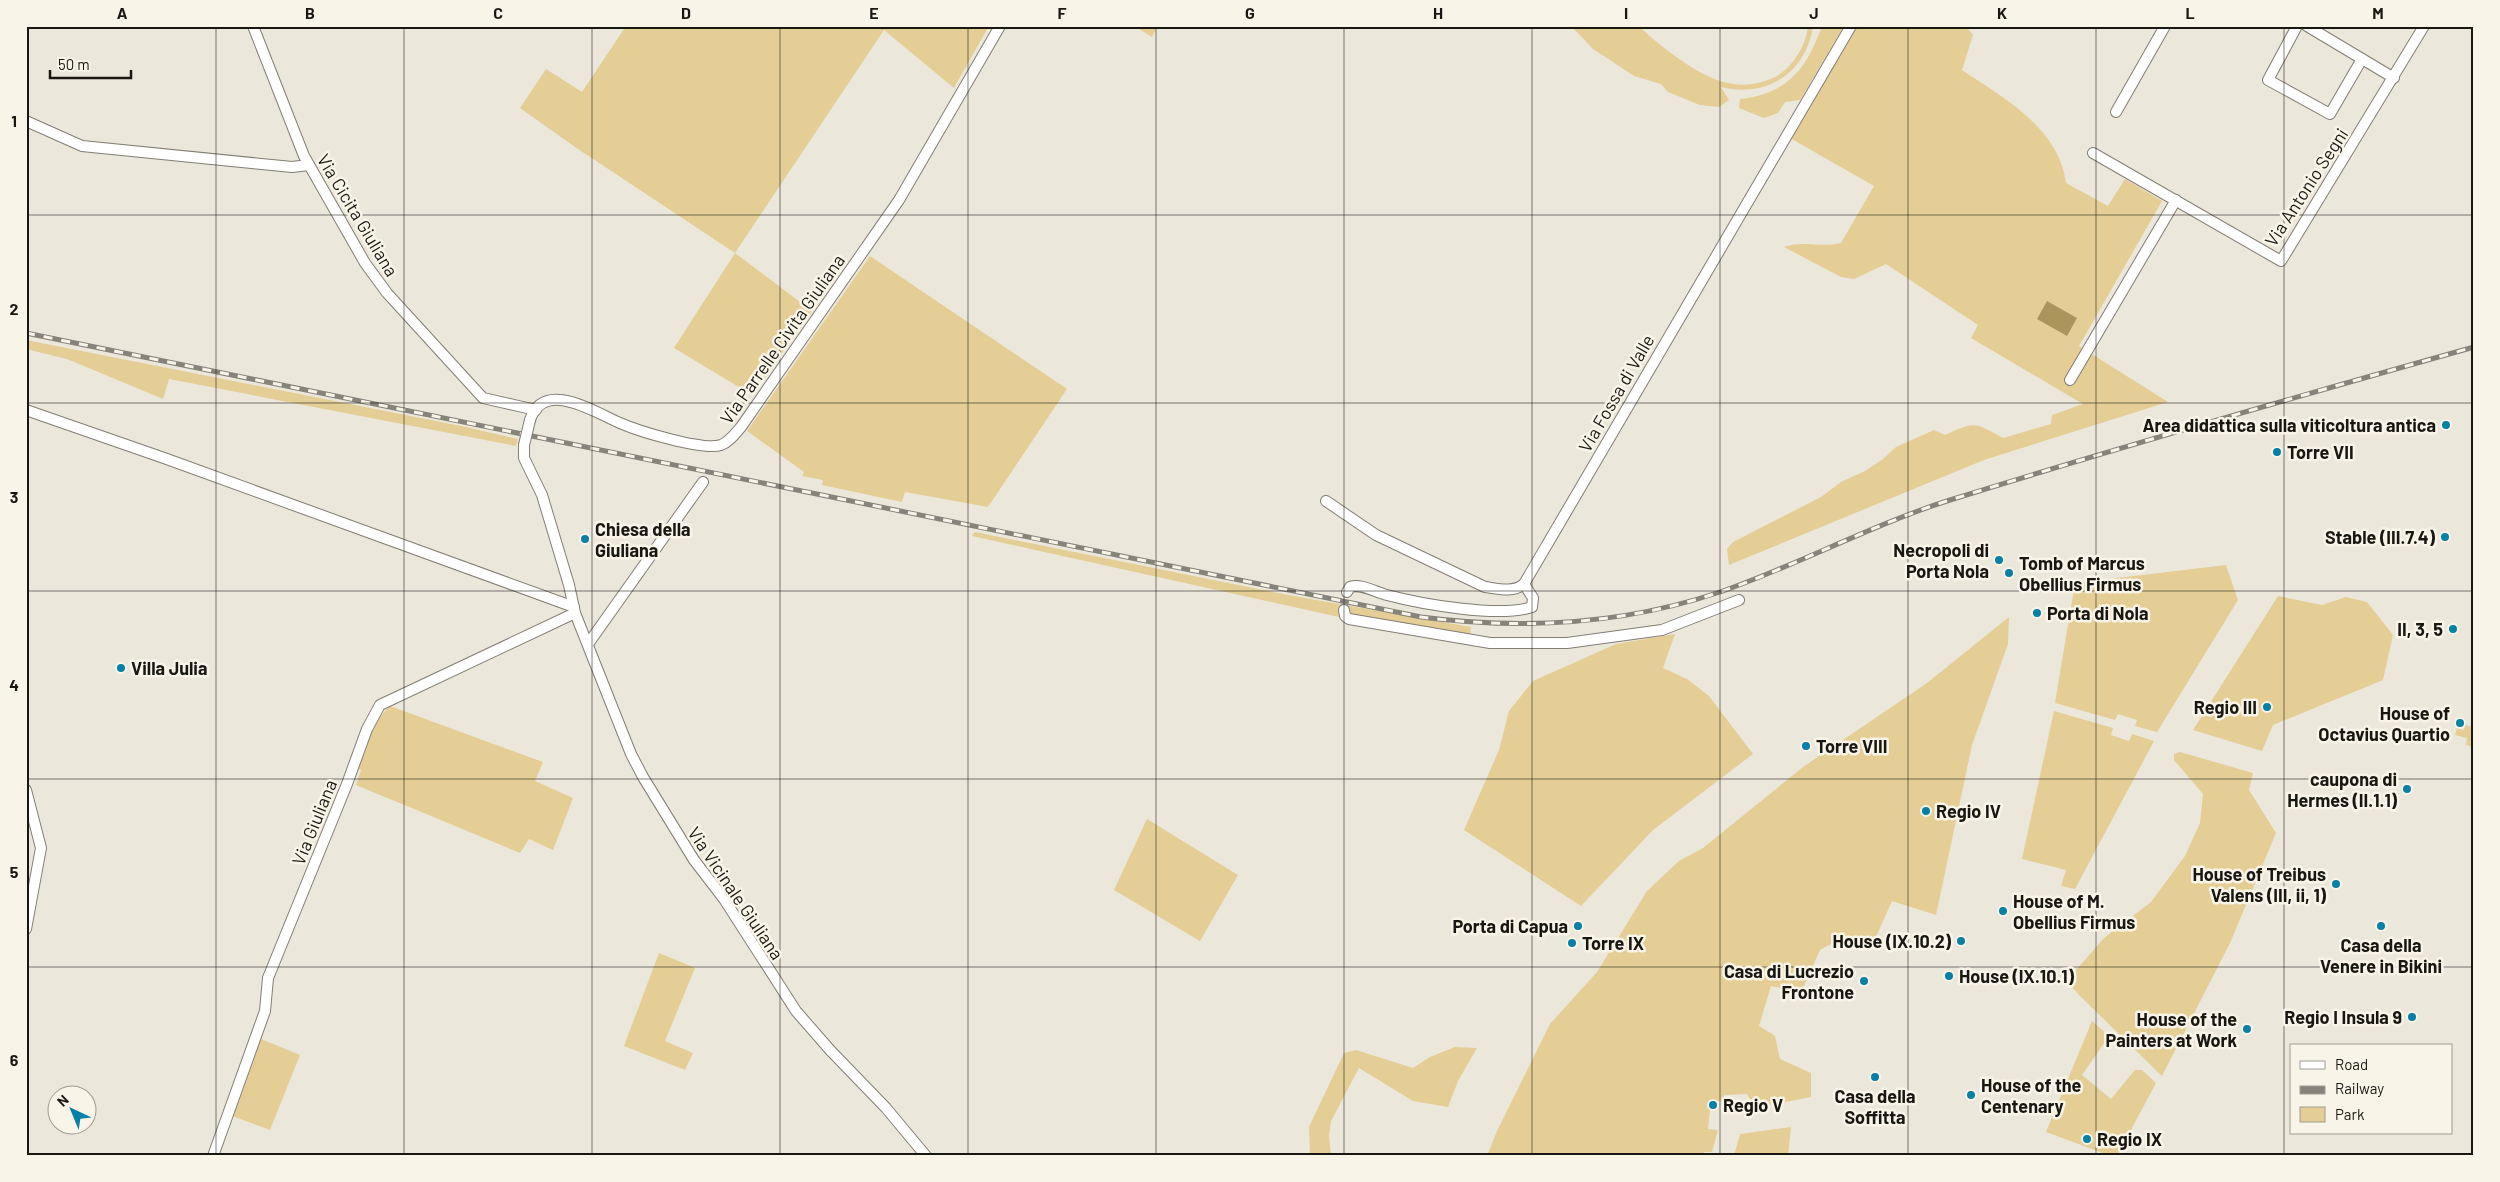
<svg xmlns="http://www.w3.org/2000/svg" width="2500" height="1182" viewBox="0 0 2500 1182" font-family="Barlow,sans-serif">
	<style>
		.green { fill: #e4ce95 }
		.water { fill: #ac955b }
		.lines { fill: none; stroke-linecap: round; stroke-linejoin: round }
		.minor-tunnel { stroke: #ccc8bd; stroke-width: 10; stroke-dasharray: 10 5; stroke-linecap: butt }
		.minor-casing { stroke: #837e74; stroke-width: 12 }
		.minor { stroke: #fff; stroke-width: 10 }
		.rail-casing { stroke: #86837b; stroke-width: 5 }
		.rail { stroke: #f9f4e8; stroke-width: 3; stroke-dasharray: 9; stroke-linecap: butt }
		.minor-bridge-casing { stroke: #837e74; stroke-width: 12; stroke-linecap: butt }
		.minor-bridge { stroke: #fff; stroke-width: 10 }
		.grid { fill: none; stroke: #181712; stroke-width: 1; stroke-opacity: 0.55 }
		.poi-dot { fill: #0680a6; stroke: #f9f4e8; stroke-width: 2 }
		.labels { text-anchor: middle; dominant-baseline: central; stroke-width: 5; stroke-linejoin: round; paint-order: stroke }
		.street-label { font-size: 18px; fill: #181712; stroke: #f9f4e8 }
		.poi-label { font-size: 18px; font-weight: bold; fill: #181712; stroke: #f9f4e8; text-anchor: end }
		.neatline { fill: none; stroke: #181712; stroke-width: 2 }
		.grid-label { font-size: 16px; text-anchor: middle; font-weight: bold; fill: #181712 }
	</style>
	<rect width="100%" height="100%" fill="#ece7db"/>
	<!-- green -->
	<g class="green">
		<path d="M 626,26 L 989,26 L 954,88 L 884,30 L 735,253 L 812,311 L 752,395 L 674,348 L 735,253 L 575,147 L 520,108 L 546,69 L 582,92 Z"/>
		<path d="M 1134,26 L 1158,26 L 1152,37 Z"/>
		<path d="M 1571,26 C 1586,26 1624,23 1636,26 C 1643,28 1651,38 1657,42 C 1691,69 1729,98 1773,78 C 1792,69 1806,46 1808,26 L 1813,26 C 1806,74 1766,98 1721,87 L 1729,100 L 1719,107 L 1700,105 L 1668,92 L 1661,84 L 1634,76 L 1593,49 Z"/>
		<path d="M 1822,26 L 1837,28 L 1838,26 L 1844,26 L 1800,100 L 1785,102 L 1778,113 L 1764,118 L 1739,108 L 1740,99 C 1788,93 1806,70 1822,26 Z"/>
		<path d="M 1855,26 L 1966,26 L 1973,35 L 1962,70 C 2004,98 2059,128 2066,183 L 2108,206 L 2125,179 L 2162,201 L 2079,346 L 2168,402 L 1984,460 L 1729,565 L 1727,549 L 1733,542 L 1821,497 L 1841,482 L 1865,471 L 1883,459 L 1896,447 L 1934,430 L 1945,435 C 1975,421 1974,422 2003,438 L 2051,424 L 2052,415 L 2083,404 L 1971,338 L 1978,325 L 1886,264 L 1854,279 L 1841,277 L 1784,247 C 1803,240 1821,248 1841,243 L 1874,186 L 1790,138 Z"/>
		<path d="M 870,256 L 1067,389 L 988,507 L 905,492 L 902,502 L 822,485 L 823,480 L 802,476 L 804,472 L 747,431 Z"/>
		<path d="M 26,340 L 466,427 L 518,439 L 516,446 L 169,379 L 163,399 L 67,359 L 26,349 Z"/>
		<path d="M 975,532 L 1288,595 L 1471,627 L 1470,635 L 1348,616 L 1341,610 L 1339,617 L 972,536 Z"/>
		<path d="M 2226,565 L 2238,600 L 2157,732 L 2135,726 L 2137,720 L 2118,714 L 2115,720 L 2055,703 L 2075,583 Z"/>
		<path d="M 2278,596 L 2322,605 L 2346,597 L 2367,602 L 2393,635 L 2383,680 L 2273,725 L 2262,751 L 2193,730 Z"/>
		<path d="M 2009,617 L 2008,644 L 1972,745 L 1936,915 L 1892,901 L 1871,948 L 1840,939 L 1820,950 L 1801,993 L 1771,986 L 1759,1026 L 1775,1036 L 1780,1059 L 1811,1073 L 1811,1097 L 1755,1108 L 1747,1094 L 1724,1095 L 1724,1102 L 1711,1100 L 1708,1129 L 1718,1130 L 1712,1152 L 1704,1152 L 1703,1156 L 1487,1156 L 1497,1131 L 1550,1024 L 1597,972 L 1647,891 L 1679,861 L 1703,848 L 1803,767 L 1927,683 Z"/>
		<path d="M 1675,634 L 1663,668 L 1687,679 L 1709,696 L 1753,754 L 1653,830 L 1581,906 L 1464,830 L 1499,750 L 1509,711 L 1533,681 L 1616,644 Z"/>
		<path d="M 390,706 L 543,762 L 535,781 L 573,798 L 553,850 L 529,839 L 520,853 L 356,785 L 361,770 L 358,768 C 365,746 372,722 390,706 Z"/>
		<path d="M 2054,711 L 2113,728 L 2111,735 L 2129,741 L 2132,734 L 2154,741 L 2075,889 L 2061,886 L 2066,870 L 2022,859 Z"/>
		<path d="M 2465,725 L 2474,727 L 2474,747 L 2466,745 L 2467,738 L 2455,735 L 2457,728 L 2464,730 Z"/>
		<path d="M 2180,752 L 2253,773 L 2249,790 L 2276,833 L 2230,943 L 2162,1076 L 2080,996 L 2072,987 L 2070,977 L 2104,938 L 2151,902 L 2185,856 L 2200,823 L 2203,794 L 2174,760 L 2174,754 Z"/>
		<path d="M 1147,819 L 1238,875 L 1200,941 L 1114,890 Z"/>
		<path d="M 659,953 L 695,968 L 665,1041 L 693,1053 L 685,1070 L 624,1046 Z"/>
		<path d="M 2092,1021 L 2109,1036 L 2082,1075 L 2111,1099 L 2135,1070 L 2142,1070 L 2156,1083 L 2117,1156 L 2111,1156 L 2046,1132 Z"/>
		<path d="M 261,1039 L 300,1055 L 270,1130 L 232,1116 Z"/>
		<path d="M 1455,1047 L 1477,1048 L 1458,1081 L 1448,1107 L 1413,1101 L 1359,1068 L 1331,1121 L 1329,1136 L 1331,1156 L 1310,1156 L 1309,1127 L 1344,1053 L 1356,1050 L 1413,1068 L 1430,1057 Z"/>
		<path d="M 1791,1127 L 1788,1156 L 1734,1156 L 1740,1134 Z"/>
	</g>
	<!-- water -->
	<path class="water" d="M 2047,301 L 2077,318 L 2067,336 L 2037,319 Z"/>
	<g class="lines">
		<!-- minor-tunnel -->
		<path class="minor-tunnel" d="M 1344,610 L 1347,592"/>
		<defs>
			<g id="minor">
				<path d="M 253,26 L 304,156 L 365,263 L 387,293 L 483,398 L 536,410"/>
				<path d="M 2297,26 L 2268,80 L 2330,114 L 2362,59"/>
				<path d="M 2307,26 L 2394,78"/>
				<path d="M 2116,112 L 2165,26"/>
				<path d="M 26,121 L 82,146 L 292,167 L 309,165"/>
				<path d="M 2093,153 L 2281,261 L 2424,26"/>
				<path d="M 2070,380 L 2176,200"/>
				<path d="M 26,410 L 164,458 L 574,607"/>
				<path d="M 530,420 C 544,378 596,413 620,423 C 638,431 703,451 721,445 C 729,442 735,434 741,427 L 899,200 L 1000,26"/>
				<path d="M 524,445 L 524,458 L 542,495 L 569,585 L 575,613 L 631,754 L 643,777 L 694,860 L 724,899 L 796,1011 L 830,1050 L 886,1108 L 926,1156"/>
				<path d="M 1326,501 L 1376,535 L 1485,587 C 1499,589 1513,593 1524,584 L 1851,26"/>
				<path d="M 1347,592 L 1350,587 C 1361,583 1375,592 1387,595 C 1421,604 1499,618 1532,607 L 1533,598 L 1524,584"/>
				<path d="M 1344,610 L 1345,616 L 1349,619 L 1490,643 L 1567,643 L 1662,630 L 1739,600"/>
				<path d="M 588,644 L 703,482"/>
				<path d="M 26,790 L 41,848 L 26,929"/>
				<path d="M 213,1156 L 265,1011 L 268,978 L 347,784 L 367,729 L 380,705 L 575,613"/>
			</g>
		</defs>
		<!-- minor casing -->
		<use href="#minor" class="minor-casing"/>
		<!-- minor -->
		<use href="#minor" class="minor"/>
		<defs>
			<path id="rail" d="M 26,333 L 1421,617 C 1522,630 1622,625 1720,592 C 1798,565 1871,525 1950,500 C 2124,446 2299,396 2474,347"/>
		</defs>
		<!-- rail casing -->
		<use href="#rail" class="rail-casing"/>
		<!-- rail -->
		<use href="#rail" class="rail"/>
		<defs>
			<path id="minor-bridge" d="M 524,445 L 530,420"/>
		</defs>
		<!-- minor-bridge casing -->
		<use href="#minor-bridge" class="minor-bridge-casing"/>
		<!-- minor-bridge -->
		<use href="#minor-bridge" class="minor-bridge"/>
	</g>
	<!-- grid -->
	<path class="grid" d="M 216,26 L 216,1156M 404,26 L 404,1156M 592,26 L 592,1156M 780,26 L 780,1156M 968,26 L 968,1156M 1156,26 L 1156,1156M 1344,26 L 1344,1156M 1532,26 L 1532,1156M 1720,26 L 1720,1156M 1908,26 L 1908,1156M 2096,26 L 2096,1156M 2284,26 L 2284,1156M 26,215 L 2474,215M 26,403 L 2474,403M 26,591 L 2474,591M 26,779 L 2474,779M 26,967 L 2474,967"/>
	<!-- markers -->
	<g class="poi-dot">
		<circle cx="2446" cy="425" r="5"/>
		<circle cx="2277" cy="452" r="5"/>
		<circle cx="2445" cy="537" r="5"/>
		<circle cx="585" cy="539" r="5"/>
		<circle cx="1999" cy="560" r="5"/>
		<circle cx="2009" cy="573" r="5"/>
		<circle cx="2037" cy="613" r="5"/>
		<circle cx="2453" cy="629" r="5"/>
		<circle cx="121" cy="668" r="5"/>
		<circle cx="2267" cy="707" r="5"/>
		<circle cx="2460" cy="723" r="5"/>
		<circle cx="1806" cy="746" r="5"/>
		<circle cx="2407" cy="789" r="5"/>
		<circle cx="1926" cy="811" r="5"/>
		<circle cx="2336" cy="884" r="5"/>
		<circle cx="2003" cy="911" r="5"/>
		<circle cx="1578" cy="926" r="5"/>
		<circle cx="2381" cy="926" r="5"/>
		<circle cx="1961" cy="941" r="5"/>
		<circle cx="1572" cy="943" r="5"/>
		<circle cx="1949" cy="976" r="5"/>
		<circle cx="1864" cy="981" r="5"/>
		<circle cx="2412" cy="1017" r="5"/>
		<circle cx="2247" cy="1029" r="5"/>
		<circle cx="1875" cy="1077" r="5"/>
		<circle cx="1971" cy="1095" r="5"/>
		<circle cx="1713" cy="1105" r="5"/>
		<circle cx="2087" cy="1139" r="5"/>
	</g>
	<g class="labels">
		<!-- street labels -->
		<g class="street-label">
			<text transform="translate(2306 187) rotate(-57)">Via Antonio Segni</text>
			<text transform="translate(358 215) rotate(59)">Via Cicita Giuliana</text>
			<text transform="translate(782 339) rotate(-55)">Via Parrelle Civita Giuliana</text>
			<text transform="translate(1616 393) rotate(-60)">Via Fossa di Valle</text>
			<text transform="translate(314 822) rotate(-68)">Via Giuliana</text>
			<text transform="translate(736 893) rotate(56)">Via Vicinale Giuliana</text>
		</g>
		<!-- poi labels -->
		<g class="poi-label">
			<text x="2436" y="425">Area didattica sulla viticoltura antica</text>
			<text x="2287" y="452" text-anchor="start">Torre VII</text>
			<text x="595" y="529" text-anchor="start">Chiesa della<tspan x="595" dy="21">Giuliana</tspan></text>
			<text x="2435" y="537">Stable (III.7.4)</text>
			<text x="1989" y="550">Necropoli di<tspan x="1989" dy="21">Porta Nola</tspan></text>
			<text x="2019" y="563" text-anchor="start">Tomb of Marcus<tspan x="2019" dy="21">Obellius Firmus</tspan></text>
			<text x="2047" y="613" text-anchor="start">Porta di Nola</text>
			<text x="2443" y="629">II, 3, 5</text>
			<text x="131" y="668" text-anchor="start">Villa Julia</text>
			<text x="2257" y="707">Regio III</text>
			<text x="2450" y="713">House of<tspan x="2450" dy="21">Octavius Quartio</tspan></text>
			<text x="1816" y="746" text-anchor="start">Torre VIII</text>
			<text x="2397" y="779">caupona di<tspan x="2397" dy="21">Hermes (II.1.1)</tspan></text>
			<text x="1936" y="811" text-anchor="start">Regio IV</text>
			<text x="2326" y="874">House of Treibus<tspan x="2326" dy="21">Valens (III, ii, 1)</tspan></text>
			<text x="2013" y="901" text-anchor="start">House of M.<tspan x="2013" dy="21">Obellius Firmus</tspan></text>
			<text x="1568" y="926">Porta di Capua</text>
			<text x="1951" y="941">House (IX.10.2)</text>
			<text x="1582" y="943" text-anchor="start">Torre IX</text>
			<text x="2381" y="945" text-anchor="middle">Casa della<tspan x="2381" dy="21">Venere in Bikini</tspan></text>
			<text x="1854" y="971">Casa di Lucrezio<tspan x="1854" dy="21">Frontone</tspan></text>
			<text x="1959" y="976" text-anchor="start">House (IX.10.1)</text>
			<text x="2402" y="1017">Regio I Insula 9</text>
			<text x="2237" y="1019">House of the<tspan x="2237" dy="21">Painters at Work</tspan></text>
			<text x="1981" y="1085" text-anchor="start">House of the<tspan x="1981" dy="21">Centenary</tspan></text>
			<text x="1875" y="1096" text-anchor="middle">Casa della<tspan x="1875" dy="21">Soffitta</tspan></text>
			<text x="1723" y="1105" text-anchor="start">Regio V</text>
			<text x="2097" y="1139" text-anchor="start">Regio IX</text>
		</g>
	</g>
	<!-- border -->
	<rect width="2500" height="1182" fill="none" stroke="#f9f4e8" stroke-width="55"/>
	<!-- legend -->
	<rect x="2290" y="1044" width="162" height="90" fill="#f9f4e8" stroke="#9f9c92"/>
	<rect x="2300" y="1061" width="25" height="8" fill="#ffffff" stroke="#9f9c92"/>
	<text x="2335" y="1070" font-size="15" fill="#181712">Road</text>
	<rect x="2300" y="1086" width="25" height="8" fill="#86837b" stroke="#9f9c92"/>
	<text x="2335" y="1094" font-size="15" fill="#181712">Railway</text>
	<rect x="2300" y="1107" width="25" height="15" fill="#e4ce95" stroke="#9f9c92"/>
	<text x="2335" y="1120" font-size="15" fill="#181712">Park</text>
	<!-- north arrow -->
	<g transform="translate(72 1110) rotate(316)"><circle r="24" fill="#f9f4e8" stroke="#9f9c92"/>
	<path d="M0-4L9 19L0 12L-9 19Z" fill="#0680a6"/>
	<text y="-8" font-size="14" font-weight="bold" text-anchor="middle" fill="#181712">N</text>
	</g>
	<!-- scale -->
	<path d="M50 70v8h81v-8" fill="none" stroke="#181712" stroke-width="2.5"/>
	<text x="58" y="70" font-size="15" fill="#181712" stroke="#f9f4e8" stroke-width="4" paint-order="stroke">50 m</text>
	<rect x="28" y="28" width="2444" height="1126" class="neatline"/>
	<g class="grid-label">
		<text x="122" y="19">A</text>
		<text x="310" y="19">B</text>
		<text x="498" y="19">C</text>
		<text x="686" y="19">D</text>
		<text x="874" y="19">E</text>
		<text x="1062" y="19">F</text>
		<text x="1250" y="19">G</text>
		<text x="1438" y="19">H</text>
		<text x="1626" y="19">I</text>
		<text x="1814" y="19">J</text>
		<text x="2002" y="19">K</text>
		<text x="2190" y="19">L</text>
		<text x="2378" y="19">M</text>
		<text x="14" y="127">1</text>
		<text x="14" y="315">2</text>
		<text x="14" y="503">3</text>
		<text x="14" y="691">4</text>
		<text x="14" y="878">5</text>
		<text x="14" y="1066">6</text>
	</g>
</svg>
